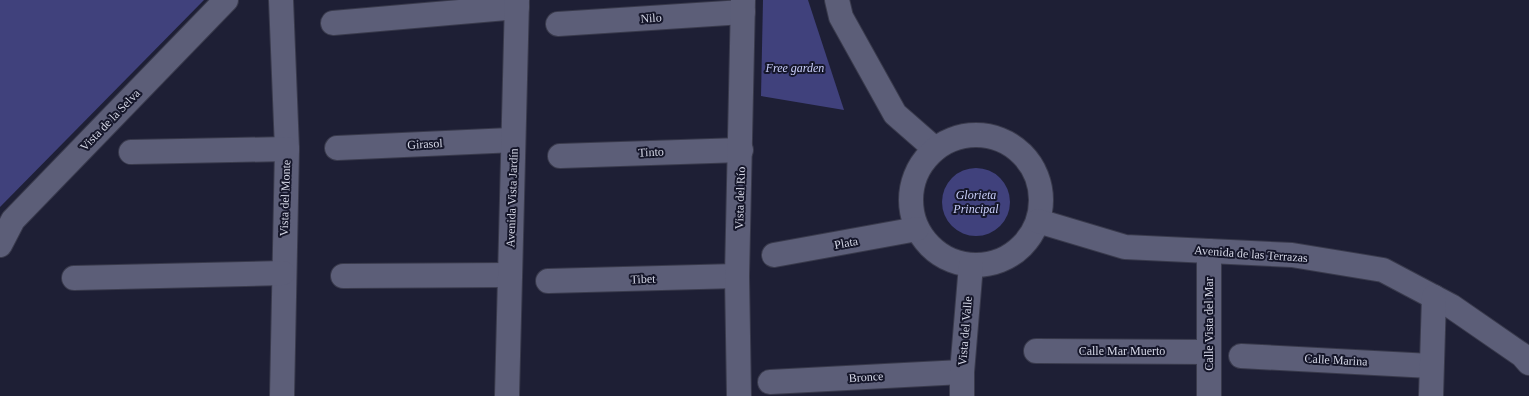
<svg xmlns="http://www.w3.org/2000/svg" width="1529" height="396" viewBox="0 0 1529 396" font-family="'Times New Roman',serif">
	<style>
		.green { fill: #40417c }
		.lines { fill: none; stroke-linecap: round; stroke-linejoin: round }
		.minor-casing { stroke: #393a4c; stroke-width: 26 }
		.minor { stroke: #5c5e78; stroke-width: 24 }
		.labels { text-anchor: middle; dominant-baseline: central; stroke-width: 4; stroke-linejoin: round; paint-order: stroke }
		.street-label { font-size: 12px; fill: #d5d7e6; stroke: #15162a }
		.park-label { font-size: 12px; font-style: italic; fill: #cacffa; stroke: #15162a }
	</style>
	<rect width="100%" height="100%" fill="#1e1f35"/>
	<!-- green -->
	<g class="green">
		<path d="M 0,0 L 204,0 L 0,207 Z"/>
		<path d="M 763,0 L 808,0 L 844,110 L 761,96 Z"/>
		<circle cx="976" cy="202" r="34"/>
	</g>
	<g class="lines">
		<defs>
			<g id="minor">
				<path d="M 281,0 L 287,149 L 282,396"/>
				<path d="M 837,0 L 841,17 L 895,114 L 935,149"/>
				<path d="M 333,23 L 517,7"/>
				<path d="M 558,24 L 743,12"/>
				<circle cx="976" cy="200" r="65"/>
				<path d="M 337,148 L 513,140"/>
				<path d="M 131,152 L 287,149"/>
				<path d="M 560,156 L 741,150"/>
				<path d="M 1038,221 L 1125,247 L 1292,255 L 1383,270 L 1451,306 L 1522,355 L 1529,363"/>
				<path d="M 0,245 L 13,220 L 226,0"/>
				<path d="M 774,255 L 917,229"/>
				<path d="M 343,276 L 509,275"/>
				<path d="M 74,278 L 283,273"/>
				<path d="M 548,281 L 737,276"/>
				<path d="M 1036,351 L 1209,352"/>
				<path d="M 1241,356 L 1431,366"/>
				<path d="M 770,382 L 962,372"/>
				<path d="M 507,396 L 517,0"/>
				<path d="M 739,396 L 737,276 L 743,0"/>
				<path d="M 962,396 L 962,372 L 971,265"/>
				<path d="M 1209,396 L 1209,251"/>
				<path d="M 1431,396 L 1434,297"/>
			</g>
		</defs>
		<!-- minor casing -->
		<use href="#minor" class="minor-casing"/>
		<!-- minor -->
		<use href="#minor" class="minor"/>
	</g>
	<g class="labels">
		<!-- street labels -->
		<g class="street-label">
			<text transform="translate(651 18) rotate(-4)">Nilo</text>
			<text transform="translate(110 120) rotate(-46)">Vista de la Selva</text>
			<text transform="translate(425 144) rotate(-3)">Girasol</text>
			<text transform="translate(651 152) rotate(-3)">Tinto</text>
			<text transform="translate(285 198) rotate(-88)">Vista del Monte</text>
			<text transform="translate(512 198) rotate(-88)">Avenida Vista Jardín</text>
			<text transform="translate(740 198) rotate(-88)">Vista del Río</text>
			<text transform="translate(846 243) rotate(-10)">Plata</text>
			<text transform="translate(1251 254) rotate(4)">Avenida de las Terrazas</text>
			<text transform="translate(643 279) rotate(-2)">Tibet</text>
			<text transform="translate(1209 324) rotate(-90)">Calle Vista del Mar</text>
			<text transform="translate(965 331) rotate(-85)">Vista del Valle</text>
			<text x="1122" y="351">Calle Mar Muerto</text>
			<text transform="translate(1336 360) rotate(3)">Calle Marina</text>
			<text transform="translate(866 377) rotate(-4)">Bronce</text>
		</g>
		<!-- park labels -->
		<g class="park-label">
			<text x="795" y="68">Free garden</text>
			<text x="976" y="195">Glorieta<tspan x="976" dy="14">Principal</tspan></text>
		</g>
	</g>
</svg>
